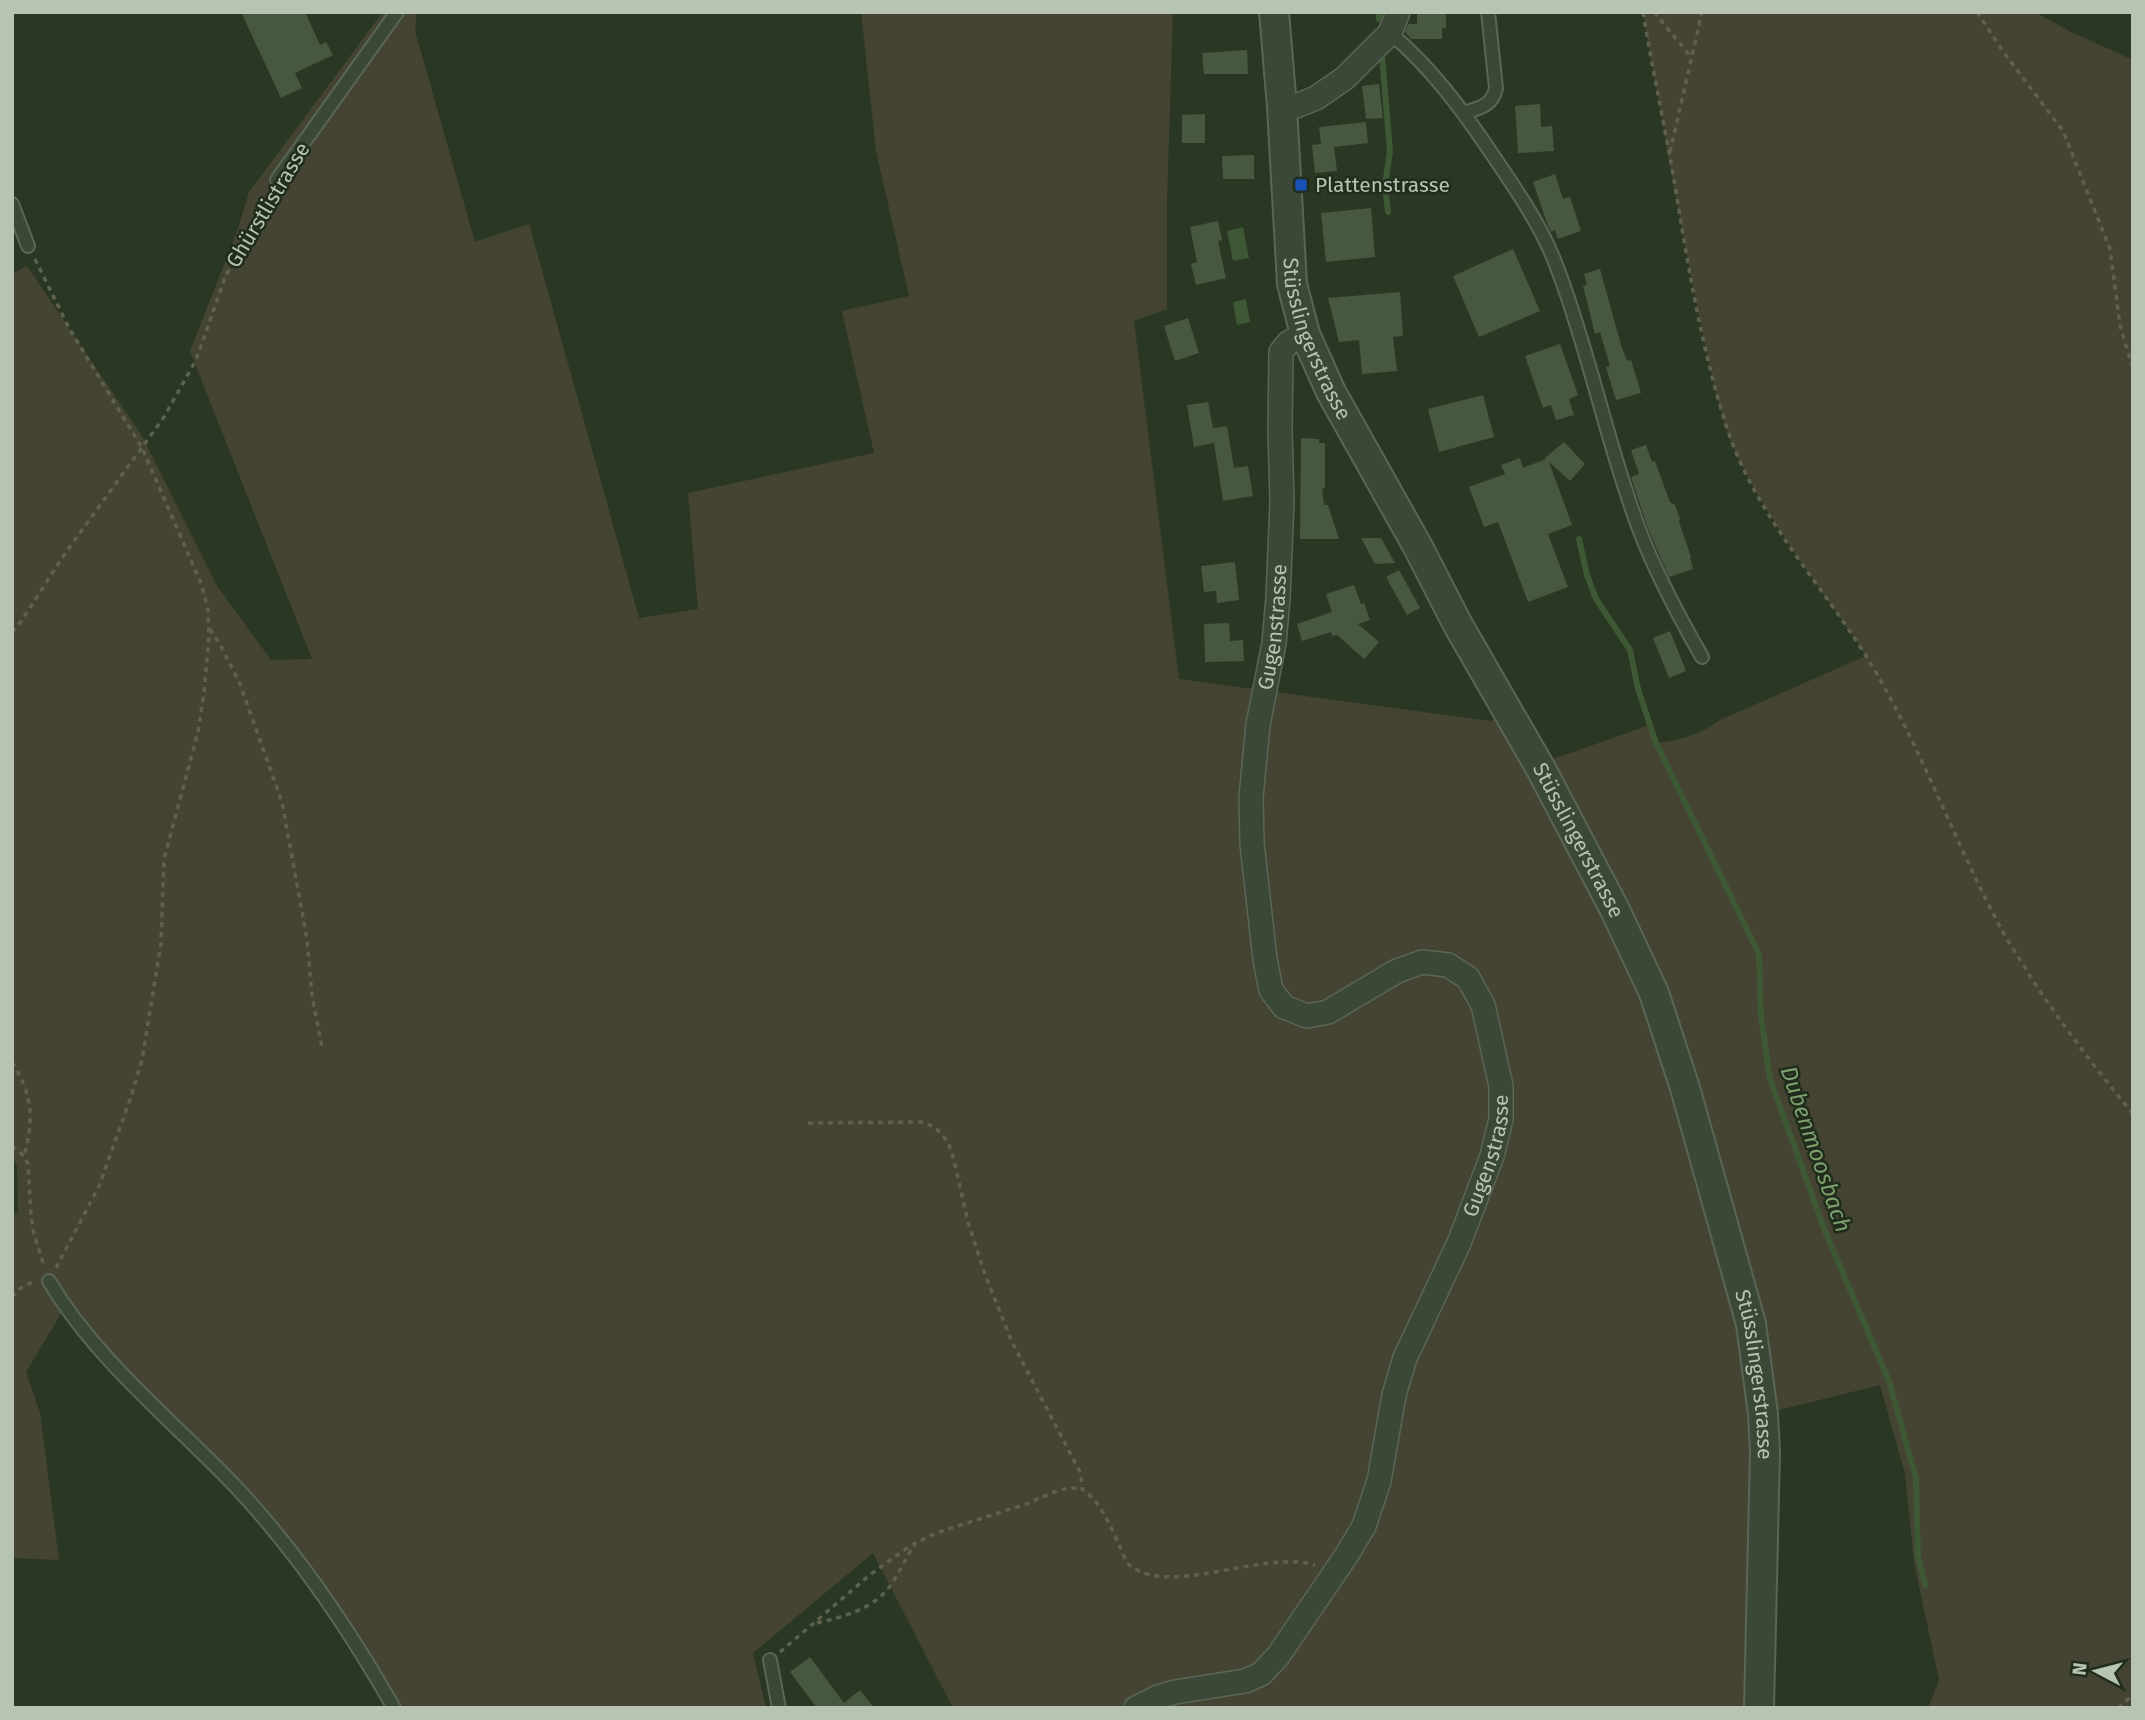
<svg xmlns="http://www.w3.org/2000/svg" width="2145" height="1720" viewBox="0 0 2145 1720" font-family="'Fira Sans',sans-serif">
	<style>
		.green { fill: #454432 }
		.water { fill: #3e5734 }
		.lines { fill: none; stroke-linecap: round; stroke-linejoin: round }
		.stream { stroke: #3e5734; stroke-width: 6 }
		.building { fill: #485740 }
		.service-casing { stroke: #5a6655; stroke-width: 16 }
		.minor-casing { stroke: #5a6655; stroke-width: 26 }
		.tertiary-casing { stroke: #5a6655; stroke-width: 32 }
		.path { stroke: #5d614e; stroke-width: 3.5; stroke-dasharray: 5 5; stroke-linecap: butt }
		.service { stroke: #3c4837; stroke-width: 12 }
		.minor { stroke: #3c4837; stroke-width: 23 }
		.tertiary { stroke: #3c4837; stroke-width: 28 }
		.transit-dot { fill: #1a4fb4; stroke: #212d1c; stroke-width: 2.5 }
		.labels { text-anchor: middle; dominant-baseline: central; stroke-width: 5; stroke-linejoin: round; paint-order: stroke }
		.poi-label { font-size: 21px; fill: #b7c4b2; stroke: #212d1c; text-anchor: start }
		.street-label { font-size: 21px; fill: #b7c4b2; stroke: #212d1c }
		.water-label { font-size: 23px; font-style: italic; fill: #7ea06e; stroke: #212d1c }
	</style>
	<rect width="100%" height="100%" fill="#2a3823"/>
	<!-- green -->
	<path class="green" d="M 383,12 L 417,12 L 415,31 L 475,242 L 529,224 L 639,618 L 698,609 L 688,493 L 874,453 L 842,311 L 909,296 L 876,151 L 861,12 L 1173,12 L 1167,202 L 1167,309 L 1134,321 L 1179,679 L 1490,721 L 1527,714 L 1553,759 L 1650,725 L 1656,743 C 1679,741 1701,734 1720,720 L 1866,656 C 1823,591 1774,530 1739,460 C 1718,417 1707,353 1697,306 C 1677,208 1660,110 1643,12 L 2035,12 L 2073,33 L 2133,60 L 2133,1708 L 1928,1708 L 1939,1680 L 1914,1562 L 1905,1474 L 1880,1385 L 1763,1414 L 1759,1708 L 953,1708 L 873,1553 L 753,1653 L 766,1708 L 394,1708 L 292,1551 L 65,1307 L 26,1372 L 40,1413 L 59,1560 L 12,1558 L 12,1214 L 18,1212 L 17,1166 L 12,1157 L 12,274 L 27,266 L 142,436 L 217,586 L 271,660 L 312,659 L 190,351 L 238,229 L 249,192 Z"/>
	<!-- water -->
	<g class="water">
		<path d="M 1243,227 L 1249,258 L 1233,261 L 1227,231 Z"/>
		<path d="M 1246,299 L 1250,322 L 1237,325 L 1233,302 Z"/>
	</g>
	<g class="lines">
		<!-- stream -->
		<g class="stream">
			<path d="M 1379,12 L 1379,19"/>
			<path d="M 1382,56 L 1390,151 L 1385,185 L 1388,212"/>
			<path d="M 1579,539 L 1587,575 L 1596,599 L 1630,650 L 1638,689 L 1656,743 L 1759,954 L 1761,1017 L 1770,1079 L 1825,1231 L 1889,1381 L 1916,1478 L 1918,1555 L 1925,1585"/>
		</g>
	</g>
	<!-- building -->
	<g class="building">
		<path d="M 241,12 L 305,12 L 320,45 L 326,42 L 333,55 L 295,73 L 302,88 L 281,98 Z"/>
		<path d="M 1417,12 L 1446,12 L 1446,28 L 1442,28 L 1442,39 L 1411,39 L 1405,32 L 1408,24 L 1417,24 Z"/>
		<path d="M 1247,50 L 1248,74 L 1204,74 L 1202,53 Z"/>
		<path d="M 1379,84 L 1383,118 L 1366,119 L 1362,86 Z"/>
		<path d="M 1540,104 L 1541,127 L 1552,126 L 1554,151 L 1518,153 L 1515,106 Z"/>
		<path d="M 1205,114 L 1205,143 L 1182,143 L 1182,115 Z"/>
		<path d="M 1366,122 L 1368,143 L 1334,147 L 1337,171 L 1315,173 L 1312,145 L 1321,144 L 1319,127 Z"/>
		<path d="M 1254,155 L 1254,179 L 1223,179 L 1222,156 Z"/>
		<path d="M 1555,174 L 1563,199 L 1570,197 L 1581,231 L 1558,239 L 1555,230 L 1551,232 L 1548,226 L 1533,182 Z"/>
		<path d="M 1371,208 L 1375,257 L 1326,262 L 1321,213 Z"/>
		<path d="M 1218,221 L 1222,240 L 1218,241 L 1226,278 L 1196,285 L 1191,264 L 1197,262 L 1190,227 Z"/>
		<path d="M 1513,249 L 1540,311 L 1479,337 L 1453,276 Z"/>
		<path d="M 1600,269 L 1621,345 L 1627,361 L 1631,360 L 1641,393 L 1616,400 L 1606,367 L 1610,366 L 1600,332 L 1595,334 L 1583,286 L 1587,285 L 1584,274 Z"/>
		<path d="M 1400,292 L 1403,336 L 1393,337 L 1397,371 L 1362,374 L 1359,340 L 1339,342 L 1328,298 Z"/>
		<path d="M 1188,318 L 1199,353 L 1175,361 L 1164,326 Z"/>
		<path d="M 1560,344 L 1578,395 L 1569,399 L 1574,415 L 1556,420 L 1551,405 L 1543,408 L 1525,356 Z"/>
		<path d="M 1483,395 L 1494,437 L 1439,452 L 1428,409 Z"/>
		<path d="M 1208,402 L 1213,428 L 1227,426 L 1234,468 L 1248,466 L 1253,496 L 1223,501 L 1214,443 L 1194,447 L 1187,405 Z"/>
		<path d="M 1301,438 L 1319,439 L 1319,443 L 1325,443 L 1325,488 L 1322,489 L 1324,505 L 1328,505 L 1339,539 L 1300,539 Z"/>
		<path d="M 1564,442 L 1585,464 L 1570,481 L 1549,462 L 1572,525 L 1548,534 L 1568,587 L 1528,602 L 1498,522 L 1484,527 L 1469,487 L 1505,474 L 1501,465 L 1520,458 L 1523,468 L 1546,459 L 1545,458 Z"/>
		<path d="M 1646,445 L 1652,462 L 1655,461 L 1670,502 L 1675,505 L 1680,519 L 1679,522 L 1691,557 L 1690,558 L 1693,569 L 1669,577 L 1647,526 L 1631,477 L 1639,474 L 1631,450 Z"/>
		<path d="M 1361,538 L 1381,538 L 1395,563 L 1375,564 Z"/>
		<path d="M 1235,562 L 1239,600 L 1217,603 L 1216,591 L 1204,592 L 1201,566 Z"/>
		<path d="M 1399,570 L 1420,608 L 1407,615 L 1386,577 Z"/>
		<path d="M 1354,585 L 1361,604 L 1364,603 L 1370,620 L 1358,624 L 1379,642 L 1364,659 L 1337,635 L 1332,636 L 1331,632 L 1302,641 L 1297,624 L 1332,612 L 1326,594 Z"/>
		<path d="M 1229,623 L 1230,641 L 1243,640 L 1244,661 L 1205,662 L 1204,624 Z"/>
		<path d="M 1670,631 L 1686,671 L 1669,678 L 1653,638 Z"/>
		<path d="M 810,1657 L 844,1703 L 860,1690 L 874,1708 L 817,1708 L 790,1672 Z"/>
	</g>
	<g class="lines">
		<defs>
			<g id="service">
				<path d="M 1390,33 C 1431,67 1463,111 1492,154 C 1517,191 1543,228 1558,270 C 1590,354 1607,444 1639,529 C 1656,574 1678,615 1702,657"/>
				<path d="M 1464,113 C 1480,108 1493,105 1496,88 L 1488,12"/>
				<path d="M 277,180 L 397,12"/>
				<path d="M 12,204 L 28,246"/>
				<path d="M 49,1281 C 97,1361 172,1420 236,1487 C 298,1553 349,1629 394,1708"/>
				<path d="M 770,1660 L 779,1708"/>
			</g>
			<g id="minor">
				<path d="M 1282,107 L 1296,106 L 1316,98 L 1345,78 L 1390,33 L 1398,12"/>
				<path id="s1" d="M 1136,1708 L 1158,1697 L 1175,1692 L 1245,1681 L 1261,1674 L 1278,1656 L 1346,1556 L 1364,1526 L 1379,1481 L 1394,1395 L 1405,1358 L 1459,1243 L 1492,1156 L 1501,1119 L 1501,1086 L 1483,1005 L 1468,978 L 1448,965 L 1422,962 L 1397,971 L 1328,1012 L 1307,1016 L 1284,1007 L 1271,990 L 1265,959 L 1252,844 L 1251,797 L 1258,725 L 1274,643 L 1278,598 L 1282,502 L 1280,429 L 1281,352 L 1288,343 L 1305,334"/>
			</g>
			<g id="tertiary">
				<path id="s2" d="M 1274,12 L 1282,107 L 1292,284 L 1305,334 L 1331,392 L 1418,547 L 1458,625 L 1541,769 L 1615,910 L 1654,993 L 1685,1088 L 1751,1324 L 1763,1414 L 1765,1452 L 1759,1708"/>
			</g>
		</defs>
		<!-- service casing -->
		<use href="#service" class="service-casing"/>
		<!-- minor casing -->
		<use href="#minor" class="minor-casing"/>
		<!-- tertiary casing -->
		<use href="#tertiary" class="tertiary-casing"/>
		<!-- path -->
		<g class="path">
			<path d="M 1643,12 C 1651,61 1661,109 1670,157 C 1686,250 1699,345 1729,434 C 1759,521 1828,591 1874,669 C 1924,754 1957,848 2004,934 C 2012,948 2022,962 2030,976 C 2062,1025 2096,1069 2133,1114"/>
			<path d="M 1654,12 L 1691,57"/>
			<path d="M 1977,12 L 2002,50 L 2063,131 L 2110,249 L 2120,325 L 2133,369"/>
			<path d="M 1670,152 L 1702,12"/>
			<path d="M 35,259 L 69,328 L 142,448 L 201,583 L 208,610 L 209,636 L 204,693 L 198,732 L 164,859 L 161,943 L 142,1060 L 131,1097 L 99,1186 L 55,1270"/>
			<path d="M 210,629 L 222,648 L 240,684 L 282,802 L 307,939 L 312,996 L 322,1047"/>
			<path d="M 12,632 L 20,623 L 64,555 L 164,417 L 196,360 L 223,283 L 241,242 L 271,191"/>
			<path d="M 12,1062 C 33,1095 34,1120 24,1156"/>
			<path d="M 808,1123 L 923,1122 L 934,1127 L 942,1134 L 949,1145 L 954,1160 L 968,1222 L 984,1272 L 1012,1342 L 1081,1474 L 1082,1489 C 1106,1505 1115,1540 1128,1564 C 1169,1599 1263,1549 1315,1565"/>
			<path d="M 12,1146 L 24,1156 L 28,1164 L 31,1216 L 34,1234 L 44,1266"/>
			<path d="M 12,1297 L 19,1289 L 33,1282"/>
			<path d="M 817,1623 C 841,1617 868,1611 886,1591 C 898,1578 904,1559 915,1545"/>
			<path d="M 780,1652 L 871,1574 L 910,1546 L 936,1533 L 1026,1504 L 1059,1490 L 1072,1488 L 1082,1489"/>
			<path d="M 2118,1708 L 2133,1695"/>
		</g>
		<!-- service -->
		<use href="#service" class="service"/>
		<!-- minor -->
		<use href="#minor" class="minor"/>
		<!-- tertiary -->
		<use href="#tertiary" class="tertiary"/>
	</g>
	<!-- markers -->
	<rect class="transit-dot" x="1294" y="178" width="14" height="14" rx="3.5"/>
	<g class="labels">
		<!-- poi labels -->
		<g class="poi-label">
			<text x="1315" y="185">Plattenstrasse</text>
		</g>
		<!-- street labels -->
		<g class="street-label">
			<text transform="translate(268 205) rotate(-59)">Ghürstlistrasse</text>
			<text stroke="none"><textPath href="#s2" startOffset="332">Stüsslingerstrasse</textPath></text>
			<text stroke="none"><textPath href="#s1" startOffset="1480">Gugenstrasse</textPath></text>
			<text stroke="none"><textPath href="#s2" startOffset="900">Stüsslingerstrasse</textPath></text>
			<text stroke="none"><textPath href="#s1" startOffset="704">Gugenstrasse</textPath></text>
			<text stroke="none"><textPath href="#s2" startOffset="1466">Stüsslingerstrasse</textPath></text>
		</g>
		<!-- water labels -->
		<g class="water-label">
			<text transform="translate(1816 1149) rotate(71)">Dubenmoosbach</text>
		</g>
	</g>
	<!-- border -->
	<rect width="2145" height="1720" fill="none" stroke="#b7c4b2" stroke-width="28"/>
	<!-- north arrow -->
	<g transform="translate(2096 1671) rotate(277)" stroke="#212d1c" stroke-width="5" paint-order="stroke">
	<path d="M0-5L12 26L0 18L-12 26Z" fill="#b7c4b2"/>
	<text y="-10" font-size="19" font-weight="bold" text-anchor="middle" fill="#b7c4b2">N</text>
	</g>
</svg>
